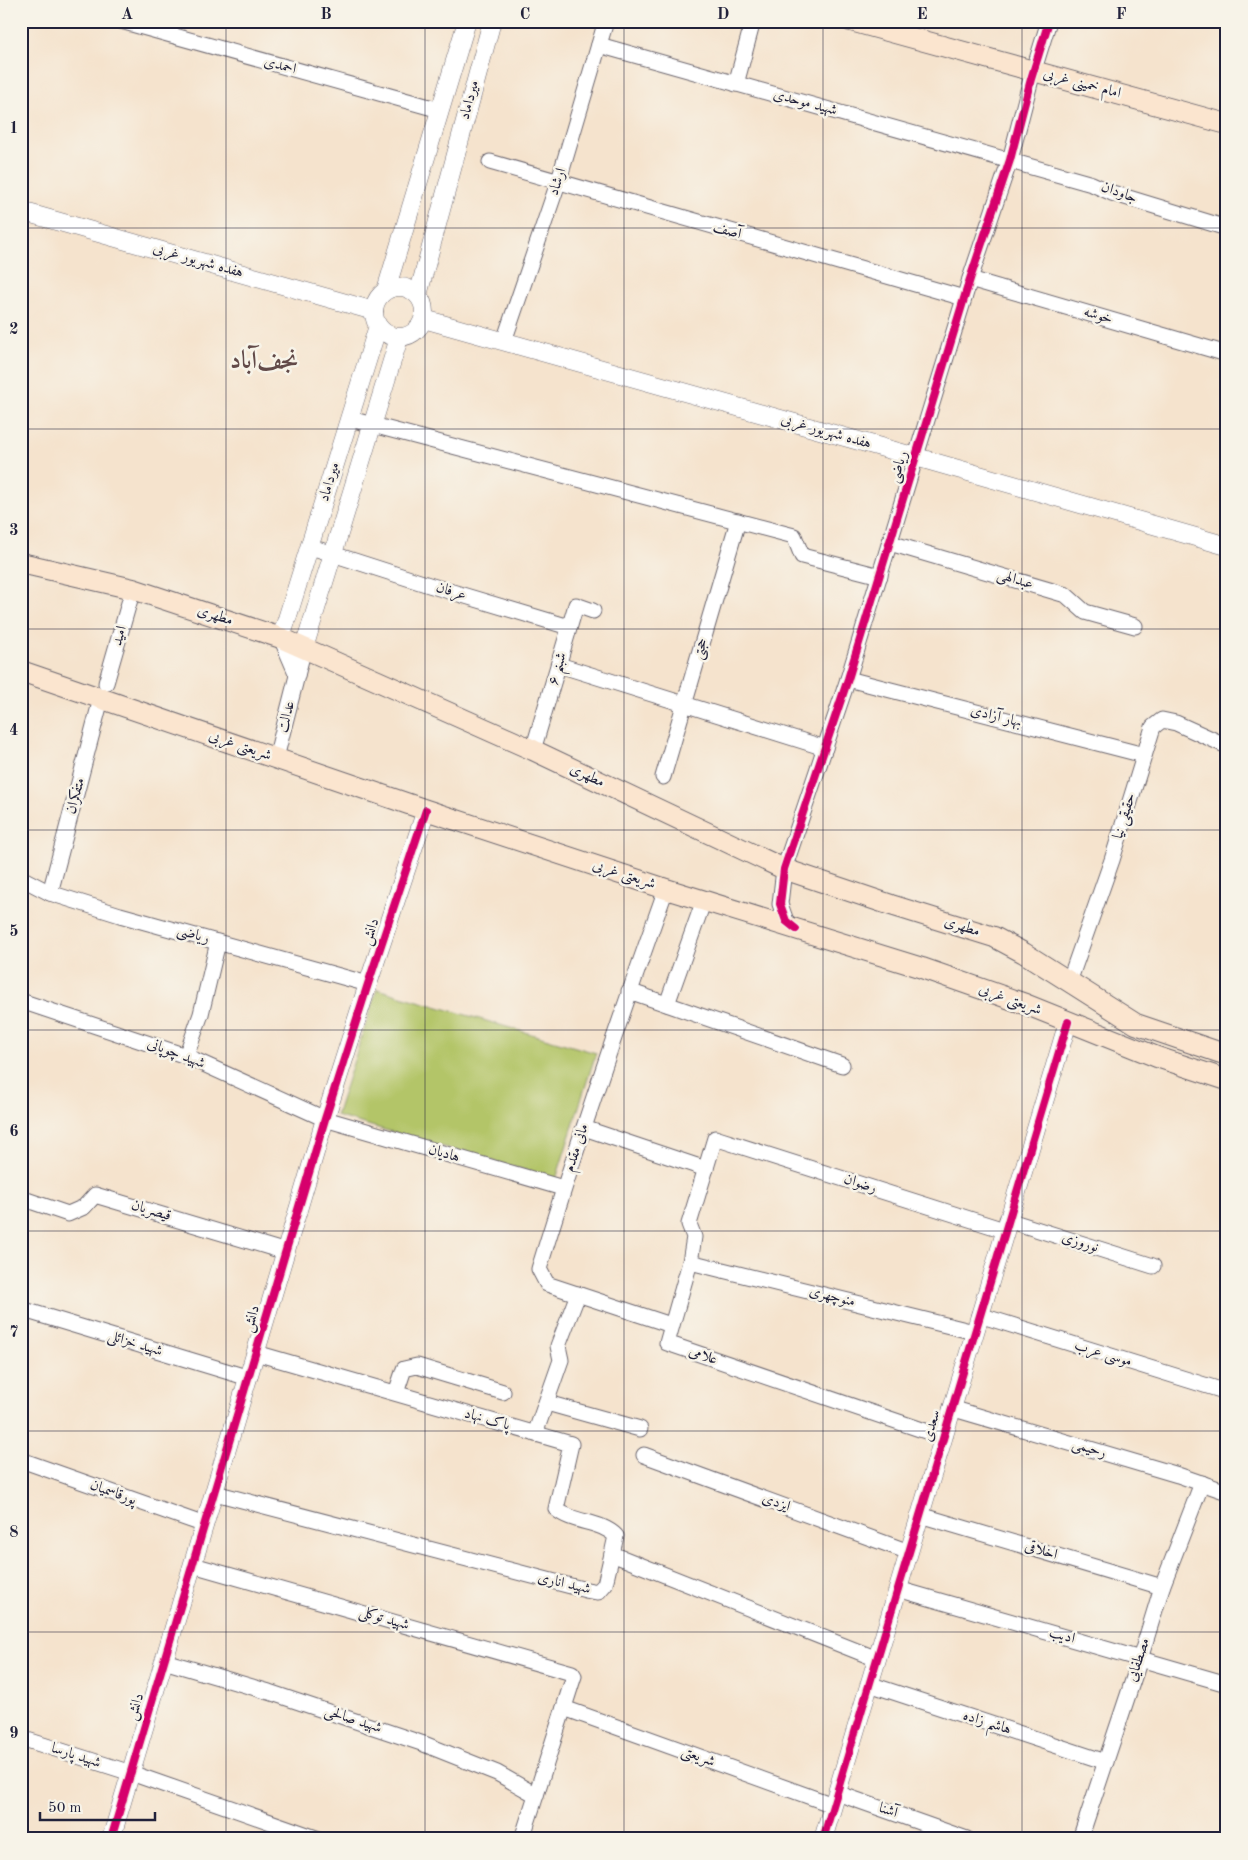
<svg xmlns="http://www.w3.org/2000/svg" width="1248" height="1860" viewBox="0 0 1248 1860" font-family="'Old Standard TT',Amiri,serif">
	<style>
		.green { fill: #b3c568; stroke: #6a7452 }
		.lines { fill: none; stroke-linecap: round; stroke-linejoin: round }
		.minor-casing { stroke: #6c666e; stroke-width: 17 }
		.tertiary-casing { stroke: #6c666e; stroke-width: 19 }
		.secondary-casing { stroke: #6c666e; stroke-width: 22 }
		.minor { stroke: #fff; stroke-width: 15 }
		.tertiary { stroke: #fff; stroke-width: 18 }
		.secondary { stroke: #fbe5cf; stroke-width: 20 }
		.cycleway-casing { stroke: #f7f3e8; stroke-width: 11 }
		.cycleway { stroke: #d6006c; stroke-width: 8 }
		.grid { fill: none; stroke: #22223b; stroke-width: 1; stroke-opacity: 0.55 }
		.labels { text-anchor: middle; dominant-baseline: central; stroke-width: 5; stroke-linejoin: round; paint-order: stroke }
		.street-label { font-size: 15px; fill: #22223b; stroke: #f7f3e8 }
		.town-label { font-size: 25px; font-weight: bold; fill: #624a49; stroke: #f7f3e8 }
		.neatline { fill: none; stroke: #22223b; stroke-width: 2 }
		.grid-label { font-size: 16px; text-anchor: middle; font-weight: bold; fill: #22223b }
	</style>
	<rect width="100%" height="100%" fill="#f7f3e8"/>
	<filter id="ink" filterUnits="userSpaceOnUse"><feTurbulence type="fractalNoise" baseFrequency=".02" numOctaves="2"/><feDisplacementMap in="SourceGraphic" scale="10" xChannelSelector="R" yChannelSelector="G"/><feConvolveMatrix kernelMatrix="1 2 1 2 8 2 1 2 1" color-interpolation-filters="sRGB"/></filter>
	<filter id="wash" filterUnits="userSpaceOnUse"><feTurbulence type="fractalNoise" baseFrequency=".0096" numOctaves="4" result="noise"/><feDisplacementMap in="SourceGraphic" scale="20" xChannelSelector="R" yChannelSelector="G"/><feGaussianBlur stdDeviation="1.12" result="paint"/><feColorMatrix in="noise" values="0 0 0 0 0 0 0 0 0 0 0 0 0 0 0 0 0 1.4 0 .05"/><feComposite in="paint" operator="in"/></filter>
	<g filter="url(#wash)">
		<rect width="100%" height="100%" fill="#f5e3cd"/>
		<!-- green -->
		<path class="green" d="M 377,989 L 596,1053 L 556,1179 L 336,1116 Z"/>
	</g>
	<g filter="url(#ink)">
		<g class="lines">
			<defs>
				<g id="minor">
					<path d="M 121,21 L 440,110"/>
					<path d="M 599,45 L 1092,184 L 1112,193 L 1227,228"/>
					<path d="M 736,84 L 753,21"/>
					<path d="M 490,162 L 964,298"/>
					<path d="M 970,279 L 1227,354"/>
					<path d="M 504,341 L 558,183 L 606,21"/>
					<path d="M 350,419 L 794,536 L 802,556 L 880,576"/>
					<path d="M 890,543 L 1066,595 L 1085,612 L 1135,626"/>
					<path d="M 311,547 L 429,585 L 569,627"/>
					<path d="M 281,638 L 297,675"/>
					<path d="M 559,665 L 825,748"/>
					<path d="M 848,679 L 1144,755"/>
					<path d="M 106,683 L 133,589"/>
					<path d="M 533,750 L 576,605 L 593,611"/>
					<path d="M 276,758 L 304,648"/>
					<path d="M 663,777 L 738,521"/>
					<path d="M 21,878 L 50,893 L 120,915 L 368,984"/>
					<path d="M 666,889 C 621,1015 578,1141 539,1269 L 547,1284 L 671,1325"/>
					<path d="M 50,893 L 101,699"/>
					<path d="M 796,929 L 786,921 L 780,904 L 784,869 L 848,679 L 970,279 L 1010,160 L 1031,79 L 1049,21"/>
					<path d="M 1069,982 L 1112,860 L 1153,727 L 1162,720 L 1176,723 L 1227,746"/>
					<path d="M 629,991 L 842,1065"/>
					<path d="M 21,1001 L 186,1056 L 325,1119 L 563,1188"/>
					<path d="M 667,1004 L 704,900"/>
					<path d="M 186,1056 L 201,1014 L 218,942"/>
					<path d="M 584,1128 L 706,1169"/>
					<path d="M 21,1198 L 68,1214 L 84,1207 L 95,1195 L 286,1252"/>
					<path d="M 1007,1220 L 1153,1266"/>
					<path d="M 690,1262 L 974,1332"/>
					<path d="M 21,1309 L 249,1378"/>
					<path d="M 979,1315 L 1227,1392"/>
					<path d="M 256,1353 L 571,1444 L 556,1509 C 574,1524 600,1520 616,1536 L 612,1554"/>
					<path d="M 396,1393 L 404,1369 L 417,1366 L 503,1392"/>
					<path d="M 547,1403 L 640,1429"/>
					<path d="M 951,1408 L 1178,1475 L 1227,1492"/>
					<path d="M 535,1434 L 561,1360 L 558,1346 L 578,1294"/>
					<path d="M 943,1437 L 667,1343 L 690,1262 L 694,1237 L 689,1224 L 715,1138 L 1004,1230"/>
					<path d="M 644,1455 L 909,1552"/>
					<path d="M 21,1460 L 205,1525"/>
					<path d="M 215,1493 L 586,1590 L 598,1592 L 605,1584 L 612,1554 L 877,1659"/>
					<path d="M 920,1515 L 1162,1587"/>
					<path d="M 193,1565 L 572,1673 L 574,1676 L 573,1679 L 522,1839"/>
					<path d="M 898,1589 L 1227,1684"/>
					<path d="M 164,1661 L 269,1692 L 424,1744 L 497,1773 L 536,1795"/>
					<path d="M 869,1684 L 1106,1762"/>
					<path d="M 564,1708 L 833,1805"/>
					<path d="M 21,1738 L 131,1773 L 319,1839"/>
					<path d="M 837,1793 L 967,1839"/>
					<path d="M 1080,1839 L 1140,1659 L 1162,1587 L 1202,1483"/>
				</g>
				<g id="tertiary">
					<path d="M 21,211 L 374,311"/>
					<circle cx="399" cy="312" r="25"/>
					<path d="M 386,290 L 467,21"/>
					<path d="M 418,295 L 492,21"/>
					<path d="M 424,319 L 916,457 L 1227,546"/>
					<path d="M 281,638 L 378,326"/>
					<path d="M 304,648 L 399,338"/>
					<path d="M 111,1839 L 325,1119 L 368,984 L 426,810"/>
					<path d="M 823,1839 L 1068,1022"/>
				</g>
				<g id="secondary">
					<path d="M 851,21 L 1227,124"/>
					<path d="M 21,563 L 133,589 L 281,638 L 533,750 L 784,869 L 891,905 L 994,937 L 1024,953 L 1136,1024 L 1227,1055"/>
					<path d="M 21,671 L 426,810 L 666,889 L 922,968 L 1025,1004 L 1157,1057 L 1227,1080"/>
				</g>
			</defs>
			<!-- minor casing -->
			<use href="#minor" class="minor-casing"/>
			<!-- tertiary casing -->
			<use href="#tertiary" class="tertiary-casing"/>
			<!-- secondary casing -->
			<use href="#secondary" class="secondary-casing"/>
			<!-- minor -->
			<use href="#minor" class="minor"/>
			<!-- tertiary -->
			<use href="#tertiary" class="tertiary"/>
			<!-- secondary -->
			<use href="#secondary" class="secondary"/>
			<defs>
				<g id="cycleway">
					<path d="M 796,929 L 786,921 L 780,904 L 784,869 L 848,679 L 970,279 L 1010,160 L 1031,79 L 1049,21"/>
					<path d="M 111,1839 L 325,1119 L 368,984 L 426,810"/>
					<path d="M 823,1839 L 1068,1022"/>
				</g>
			</defs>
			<!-- cycleway casing -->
			<use href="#cycleway" class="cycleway-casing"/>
			<!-- cycleway -->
			<use href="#cycleway" class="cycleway"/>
		</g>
	</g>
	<!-- grid -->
	<path class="grid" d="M 226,21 L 226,1839M 425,21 L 425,1839M 624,21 L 624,1839M 823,21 L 823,1839M 1022,21 L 1022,1839M 21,228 L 1227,228M 21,429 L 1227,429M 21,629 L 1227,629M 21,830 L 1227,830M 21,1030 L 1227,1030M 21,1231 L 1227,1231M 21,1431 L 1227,1431M 21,1632 L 1227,1632"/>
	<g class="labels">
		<!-- street labels -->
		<g class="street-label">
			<text transform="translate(280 66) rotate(15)">احمدی</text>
			<text transform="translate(1082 84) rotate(15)">امام خمینی غربی</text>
			<text transform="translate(470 100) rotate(-75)">میرداماد</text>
			<text transform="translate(805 103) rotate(15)">شهید موحدی</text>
			<text transform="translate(558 182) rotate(-72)">ارشاد</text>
			<text transform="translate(1119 193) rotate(20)">جاودان</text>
			<text transform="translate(727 231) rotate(16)">آصف</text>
			<text transform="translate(198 261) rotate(16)">هفده شهریور غربی</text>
			<text transform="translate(1098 316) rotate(16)">خوشه</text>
			<text transform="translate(826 432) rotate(16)">هفده شهریور غربی</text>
			<text transform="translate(899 467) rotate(-73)">ریاضی</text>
			<text transform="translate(330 482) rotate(-73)">میرداماد</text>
			<text transform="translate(1015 580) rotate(17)">عبدالهی</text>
			<text transform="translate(451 592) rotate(17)">عرفان</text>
			<text transform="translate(215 616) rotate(18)">مطهری</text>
			<text transform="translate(120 636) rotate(-74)">امید</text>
			<text transform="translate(701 649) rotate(-74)">حجتی</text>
			<text transform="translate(558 669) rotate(-74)">شبنم ۶</text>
			<text transform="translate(287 717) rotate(-76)">عدالت</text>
			<text transform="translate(996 717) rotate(14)">بهار آزادی</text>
			<text transform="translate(240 746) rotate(19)">شریعتی غربی</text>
			<text transform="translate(587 776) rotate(25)">مطهری</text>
			<text transform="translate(76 796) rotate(-75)">متفکران</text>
			<text transform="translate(1125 816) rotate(-73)">حقیقی نیا</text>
			<text transform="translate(624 875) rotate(18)">شریعتی غربی</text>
			<text transform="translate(962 927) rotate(18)">مطهری</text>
			<text transform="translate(371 932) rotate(-71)">دانش</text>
			<text transform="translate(193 935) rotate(16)">ریاضی</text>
			<text transform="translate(1010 1000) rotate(20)">شریعتی غربی</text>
			<text transform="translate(176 1054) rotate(21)">شهید چوپانی</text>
			<text transform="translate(577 1148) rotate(-72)">مانی مقدم</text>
			<text transform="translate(444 1154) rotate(16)">هادیان</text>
			<text transform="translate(860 1184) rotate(18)">رضوان</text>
			<text transform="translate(151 1211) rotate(17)">قیصریان</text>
			<text transform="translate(1080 1243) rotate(17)">نوروزی</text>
			<text transform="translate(832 1297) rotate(14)">منوچهری</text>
			<text transform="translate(252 1319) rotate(-74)">دانش</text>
			<text transform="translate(135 1344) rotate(17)">شهید خزائلی</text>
			<text transform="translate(1103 1354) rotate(17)">موسی عرب</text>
			<text transform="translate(703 1356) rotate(19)">علامی</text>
			<text transform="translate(487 1420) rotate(16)">پاک نهاد</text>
			<text transform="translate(932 1426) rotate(-74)">سعدی</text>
			<text transform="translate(1089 1449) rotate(17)">رحیمی</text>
			<text transform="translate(113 1493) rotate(20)">پورقاسمیان</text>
			<text transform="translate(776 1503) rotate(20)">ایزدی</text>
			<text transform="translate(1041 1551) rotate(17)">اخلاقی</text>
			<text transform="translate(564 1584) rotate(13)">شهید اناری</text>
			<text transform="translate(384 1619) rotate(16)">شهید توکلی</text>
			<text transform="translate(1062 1636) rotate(16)">ادیب</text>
			<text transform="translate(1139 1660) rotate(-72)">مصطفایی</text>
			<text transform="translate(136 1707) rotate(-73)">دانش</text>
			<text transform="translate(353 1720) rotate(18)">شهید صالحی</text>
			<text transform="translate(987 1723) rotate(18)">هاشم زاده</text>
			<text transform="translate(76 1756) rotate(18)">شهید پارسا</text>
			<text transform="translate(698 1757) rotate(20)">شریعتی</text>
			<text transform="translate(888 1811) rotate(19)">آشنا</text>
		</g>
		<!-- town labels -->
		<g class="town-label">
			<text x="264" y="361">نجف‌آباد</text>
		</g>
	</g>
	<!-- margin -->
	<rect width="1248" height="1860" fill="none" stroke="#f7f3e8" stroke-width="55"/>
	<!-- scale -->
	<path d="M40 1812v8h115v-8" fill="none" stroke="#22223b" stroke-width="2.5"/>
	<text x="48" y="1812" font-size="15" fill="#22223b" stroke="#f7f3e8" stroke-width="4" paint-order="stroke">50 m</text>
	<rect x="28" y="28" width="1192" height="1804" class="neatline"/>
	<g class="grid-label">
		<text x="127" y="19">A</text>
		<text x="326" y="19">B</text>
		<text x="525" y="19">C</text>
		<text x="723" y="19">D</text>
		<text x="922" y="19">E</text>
		<text x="1121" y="19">F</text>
		<text x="14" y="133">1</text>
		<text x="14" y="334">2</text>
		<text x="14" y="535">3</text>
		<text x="14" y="735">4</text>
		<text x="14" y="936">5</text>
		<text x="14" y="1136">6</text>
		<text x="14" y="1337">7</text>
		<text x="14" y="1537">8</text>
		<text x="14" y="1738">9</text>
	</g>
</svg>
